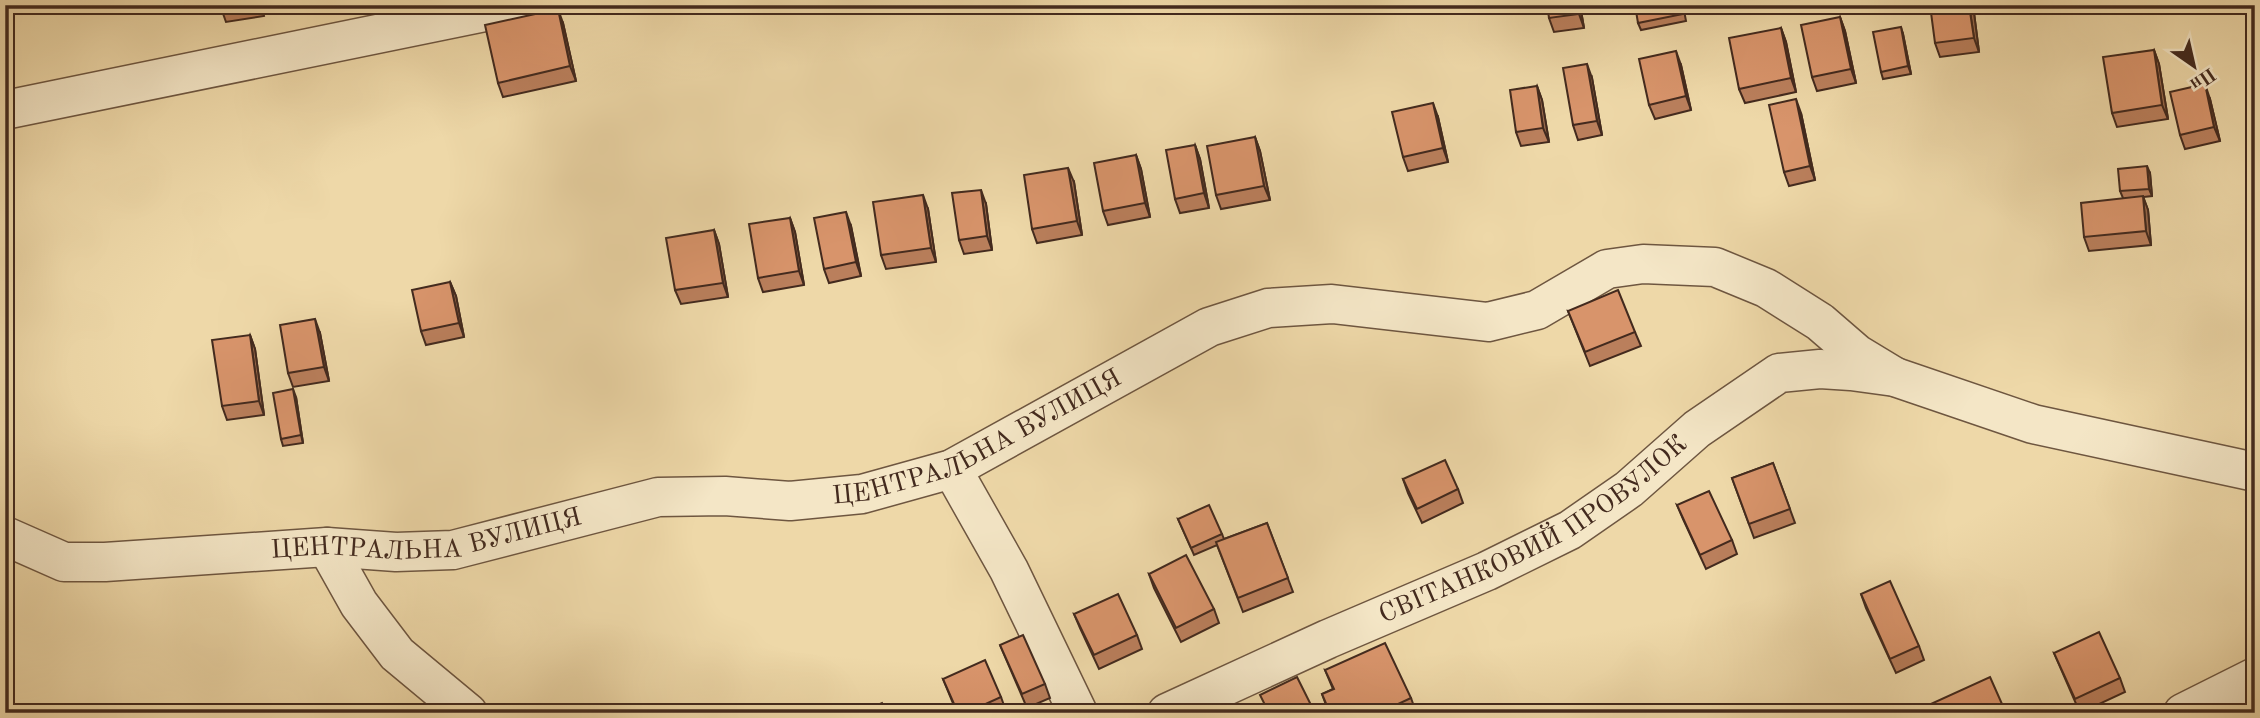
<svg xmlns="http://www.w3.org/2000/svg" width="2260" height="718" viewBox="0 0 2260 718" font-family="'Old Standard TT',serif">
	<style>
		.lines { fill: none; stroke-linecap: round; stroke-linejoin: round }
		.minor-casing { stroke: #6e5640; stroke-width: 41 }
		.minor { stroke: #f4e6c6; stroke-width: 38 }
		.wall { fill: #ba7f5c; stroke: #432a1e; stroke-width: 2 }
		.shaded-wall { fill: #97684b; stroke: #432a1e; stroke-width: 2 }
		.building { fill: #d8946b; stroke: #432a1e; stroke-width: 2 }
		.labels { text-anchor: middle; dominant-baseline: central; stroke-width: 5; stroke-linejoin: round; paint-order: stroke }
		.street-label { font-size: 26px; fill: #432a1e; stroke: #f4e6c6 }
	</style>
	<rect width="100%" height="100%" fill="#eed8a8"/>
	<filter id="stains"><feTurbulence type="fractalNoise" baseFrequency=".00286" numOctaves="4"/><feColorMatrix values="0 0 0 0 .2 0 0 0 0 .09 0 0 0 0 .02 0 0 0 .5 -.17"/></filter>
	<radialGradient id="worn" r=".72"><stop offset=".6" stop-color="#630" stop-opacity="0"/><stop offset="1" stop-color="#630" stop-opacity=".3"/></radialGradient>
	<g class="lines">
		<defs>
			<g id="minor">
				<path d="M 5,110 L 519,5"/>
				<path d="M 952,469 L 1009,570 L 1078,713"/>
				<path id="s1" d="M 5,536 L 64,562 L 105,562 L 327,547 L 396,552 L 453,550 L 658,497 L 725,496 L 790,501 L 862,494 L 952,469 L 1209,327 L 1268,308 L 1332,304 L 1488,322 L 1537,310 L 1607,269 L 1643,264 L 1715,267 L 1766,288 L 1820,322 L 1857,354 L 1895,377"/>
				<path d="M 327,547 L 359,604 L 397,654 L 468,713"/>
				<path id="s2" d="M 1167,713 L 1328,639 L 1487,571 L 1570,530 L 1629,489 L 1697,429 L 1779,373 L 1820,369 L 1851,371 L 1895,377 L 2033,424 L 2255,472"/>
				<path d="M 2183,713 L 2255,677"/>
			</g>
		</defs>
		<!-- minor casing -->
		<use href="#minor" class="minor-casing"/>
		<!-- minor -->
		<use href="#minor" class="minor"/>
	</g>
	<!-- wall -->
	<g class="wall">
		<path d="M 220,5 L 262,5 L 264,16 L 226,22 Z"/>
		<path d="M 1580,5 L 1584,28 L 1554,32 L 1549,18 Z"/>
		<path d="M 1683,5 L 1686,21 L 1641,30 L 1638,23 Z"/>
		<path d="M 1973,5 L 1979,52 L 1940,57 L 1935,43 Z"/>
		<path d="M 1840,17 L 1845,31 L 1856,83 L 1817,91 L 1812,77 Z"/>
		<path d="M 563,23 L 576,81 L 503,97 L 498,83 Z"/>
		<path d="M 1781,28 L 1786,42 L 1796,92 L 1745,103 L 1739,89 Z"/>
		<path d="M 1903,34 L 1911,74 L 1883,79 L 1881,72 Z"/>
		<path d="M 2154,50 L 2159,64 L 2168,119 L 2117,127 L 2112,113 Z"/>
		<path d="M 1681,65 L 1691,110 L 1655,119 L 1649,105 Z"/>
		<path d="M 1592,78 L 1602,135 L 1578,140 L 1573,125 Z"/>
		<path d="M 1537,86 L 1542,100 L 1549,142 L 1521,146 L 1516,132 Z"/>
		<path d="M 2210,99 L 2220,141 L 2185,149 L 2180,135 Z"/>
		<path d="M 1801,113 L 1815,180 L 1789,186 L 1784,172 Z"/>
		<path d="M 1438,117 L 1448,162 L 1408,171 L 1403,157 Z"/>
		<path d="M 1255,137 L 1260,151 L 1270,200 L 1221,209 L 1216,195 Z"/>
		<path d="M 1195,145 L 1200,159 L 1209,208 L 1180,213 L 1175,199 Z"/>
		<path d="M 1136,155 L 1141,169 L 1150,217 L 1108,225 L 1103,211 Z"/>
		<path d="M 2150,173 L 2152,196 L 2143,197 L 2148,210 L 2151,245 L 2089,251 L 2084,237 L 2123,198 L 2120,191 Z"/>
		<path d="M 1074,182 L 1082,235 L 1037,243 L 1032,229 Z"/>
		<path d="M 986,204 L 992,250 L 964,254 L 959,240 Z"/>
		<path d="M 928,209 L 936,262 L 886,269 L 881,255 Z"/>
		<path d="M 790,218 L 795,232 L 804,285 L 763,292 L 758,278 Z"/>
		<path d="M 851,226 L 861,276 L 829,283 L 824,269 Z"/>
		<path d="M 714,230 L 719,244 L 728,297 L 681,304 L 675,290 Z"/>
		<path d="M 450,282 L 456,296 L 464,337 L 426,345 L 421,331 Z"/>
		<path d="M 1568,311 L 1635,332 L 1641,346 L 1590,366 Z"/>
		<path d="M 320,333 L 329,381 L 293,387 L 288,373 Z"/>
		<path d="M 250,335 L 255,349 L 264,415 L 227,420 L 222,406 Z"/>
		<path d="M 296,397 L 303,443 L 283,446 L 281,439 Z"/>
		<path d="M 1773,463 L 1795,523 L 1754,538 L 1732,478 Z"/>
		<path d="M 1403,479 L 1458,489 L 1463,503 L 1422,523 L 1408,493 Z"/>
		<path d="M 1677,505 L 1732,540 L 1737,554 L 1706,569 L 1683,519 Z"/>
		<path d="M 1178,519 L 1222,534 L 1224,539 L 1267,523 L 1293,592 L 1243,612 L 1217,545 L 1194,555 Z"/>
		<path d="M 1149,574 L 1214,609 L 1219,623 L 1181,642 L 1154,588 Z"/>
		<path d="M 1861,594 L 1919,646 L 1924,660 L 1896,673 L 1866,608 Z"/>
		<path d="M 1074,614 L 1137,635 L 1142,649 L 1099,669 L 1080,628 Z"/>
		<path d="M 1000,645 L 1045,684 L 1050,698 L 1027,708 Z"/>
		<path d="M 2054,653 L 2120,678 L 2125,692 L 2080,713 Z"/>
		<path d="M 1325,670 L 1411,698 L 1416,712 L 1329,713 L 1322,694 L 1333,689 Z"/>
		<path d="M 943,679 L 1001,697 L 1006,711 L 1003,713 L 957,713 Z"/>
	</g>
	<!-- shaded-wall -->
	<g class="shaded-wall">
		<path d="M 1577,5 L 1580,5 L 1584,28 L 1579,14 Z"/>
		<path d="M 1969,5 L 1973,5 L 1979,52 L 1974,38 Z"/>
		<path d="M 558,9 L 563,23 L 576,81 L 570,66 Z"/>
		<path d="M 1840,17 L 1845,31 L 1856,83 L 1851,69 Z"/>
		<path d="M 1901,27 L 1903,34 L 1911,74 L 1908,66 Z"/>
		<path d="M 1781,28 L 1786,42 L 1796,92 L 1791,78 Z"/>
		<path d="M 2154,50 L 2159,64 L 2168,119 L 2162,105 Z"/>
		<path d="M 1676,51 L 1681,65 L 1691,110 L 1686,96 Z"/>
		<path d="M 1587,64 L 1592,78 L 1602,135 L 1597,121 Z"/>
		<path d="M 2205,84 L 2210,99 L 2220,141 L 2214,127 Z"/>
		<path d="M 1537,86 L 1542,100 L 1549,142 L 1543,128 Z"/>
		<path d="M 1796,99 L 1801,113 L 1815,180 L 1810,166 Z"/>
		<path d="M 1433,103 L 1438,117 L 1448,162 L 1443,148 Z"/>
		<path d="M 1255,137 L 1260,151 L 1270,200 L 1264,186 Z"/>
		<path d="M 1195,145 L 1200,159 L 1209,208 L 1204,193 Z"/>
		<path d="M 1136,155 L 1141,169 L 1150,217 L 1145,203 Z"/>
		<path d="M 2147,166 L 2150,173 L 2152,196 L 2149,189 Z"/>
		<path d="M 1068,168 L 1074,182 L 1082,235 L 1077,221 Z"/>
		<path d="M 981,190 L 986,204 L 992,250 L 987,236 Z"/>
		<path d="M 923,195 L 928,209 L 936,262 L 931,248 Z"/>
		<path d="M 2143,196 L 2148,210 L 2151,245 L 2146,231 Z"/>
		<path d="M 846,212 L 851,226 L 861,276 L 856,262 Z"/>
		<path d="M 790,218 L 795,232 L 804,285 L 799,271 Z"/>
		<path d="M 714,230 L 719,244 L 728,297 L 723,283 Z"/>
		<path d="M 450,282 L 456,296 L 464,337 L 459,323 Z"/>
		<path d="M 315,319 L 320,333 L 329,381 L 324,367 Z"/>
		<path d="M 250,335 L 255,349 L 264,415 L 259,401 Z"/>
		<path d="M 293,389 L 296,397 L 303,443 L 301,435 Z"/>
	</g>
	<!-- building -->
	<g class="building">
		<path d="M 220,5 L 239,5 L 221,8 Z"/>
		<path d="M 1547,5 L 1577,5 L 1579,14 L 1549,18 Z"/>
		<path d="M 1635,5 L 1682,5 L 1683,14 L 1638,23 Z"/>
		<path d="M 1930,5 L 1969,5 L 1974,38 L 1935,43 Z"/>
		<path d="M 558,9 L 570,66 L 498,83 L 485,25 Z"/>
		<path d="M 1840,17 L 1851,69 L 1812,77 L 1801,25 Z"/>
		<path d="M 1901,27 L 1908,66 L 1881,72 L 1873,32 Z"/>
		<path d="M 1781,28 L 1791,78 L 1739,89 L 1729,38 Z"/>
		<path d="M 2154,50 L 2162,105 L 2112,113 L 2103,57 Z"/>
		<path d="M 1676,51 L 1686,96 L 1649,105 L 1639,59 Z"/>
		<path d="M 1587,64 L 1597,121 L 1573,125 L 1563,68 Z"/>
		<path d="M 2205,84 L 2214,127 L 2180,135 L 2170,92 Z"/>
		<path d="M 1537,86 L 1543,128 L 1516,132 L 1510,90 Z"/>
		<path d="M 1796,99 L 1810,166 L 1784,172 L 1769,105 Z"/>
		<path d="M 1433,103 L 1443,148 L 1403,157 L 1392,112 Z"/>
		<path d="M 1255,137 L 1264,186 L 1216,195 L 1207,146 Z"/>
		<path d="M 1195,145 L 1204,193 L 1175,199 L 1166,150 Z"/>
		<path d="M 1136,155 L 1145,203 L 1103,211 L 1094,163 Z"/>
		<path d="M 2147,166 L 2149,189 L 2120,191 L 2118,169 Z"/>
		<path d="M 1068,168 L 1077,221 L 1032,229 L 1024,175 Z"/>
		<path d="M 981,190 L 987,236 L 959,240 L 952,193 Z"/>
		<path d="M 923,195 L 931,248 L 881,255 L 873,202 Z"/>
		<path d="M 2143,196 L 2146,231 L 2084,237 L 2081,203 Z"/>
		<path d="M 846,212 L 856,262 L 824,269 L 814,218 Z"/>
		<path d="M 790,218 L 799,271 L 758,278 L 749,224 Z"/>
		<path d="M 714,230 L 723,283 L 675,290 L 666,238 Z"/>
		<path d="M 450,282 L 459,323 L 421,331 L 412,290 Z"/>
		<path d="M 1618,290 L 1635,332 L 1585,352 L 1568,311 Z"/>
		<path d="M 315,319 L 324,367 L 288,373 L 280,325 Z"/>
		<path d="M 250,335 L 259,401 L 222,406 L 212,340 Z"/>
		<path d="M 293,389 L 301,435 L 281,439 L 273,393 Z"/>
		<path d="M 1445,460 L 1458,489 L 1417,509 L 1403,479 Z"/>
		<path d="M 1773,463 L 1790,509 L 1749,524 L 1732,478 Z"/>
		<path d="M 1709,491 L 1732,540 L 1700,555 L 1677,505 Z"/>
		<path d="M 1209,505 L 1222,534 L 1191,548 L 1178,519 Z"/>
		<path d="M 1267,523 L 1288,578 L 1238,598 L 1216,542 Z"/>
		<path d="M 1186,555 L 1214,609 L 1176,628 L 1149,574 Z"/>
		<path d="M 1890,581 L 1919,646 L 1890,659 L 1861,594 Z"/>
		<path d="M 1118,594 L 1137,635 L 1094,655 L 1074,614 Z"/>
		<path d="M 2099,632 L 2120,678 L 2075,699 L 2054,653 Z"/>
		<path d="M 1023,635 L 1045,684 L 1022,694 L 1000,645 Z"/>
		<path d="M 1385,643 L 1411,698 L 1379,713 L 1330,713 L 1322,694 L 1334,689 L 1325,670 Z"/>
		<path d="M 985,660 L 1001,697 L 966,713 L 958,713 L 943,679 Z"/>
		<path d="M 1297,677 L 1315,713 L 1269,713 L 1260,695 Z"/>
		<path d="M 1990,677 L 2006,713 L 1924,713 L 1922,708 Z"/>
		<path d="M 882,703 L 886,713 L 859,713 Z"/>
	</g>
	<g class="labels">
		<!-- street labels -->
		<g class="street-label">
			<text stroke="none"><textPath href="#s1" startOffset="998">ЦЕНТРАЛЬНА ВУЛИЦЯ</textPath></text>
			<text stroke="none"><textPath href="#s2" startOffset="411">СВІТАНКОВИЙ ПРОВУЛОК</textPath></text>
			<text stroke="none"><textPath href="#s1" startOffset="429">ЦЕНТРАЛЬНА ВУЛИЦЯ</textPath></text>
		</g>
	</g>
	<!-- margin -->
	<rect width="2260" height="718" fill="none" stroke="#eed8a8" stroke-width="28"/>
	<rect x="7" y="7" width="2246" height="704" fill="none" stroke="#432a1e" stroke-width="3.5"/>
	<rect x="14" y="14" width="2232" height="690" fill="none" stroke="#432a1e" stroke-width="2"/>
	<!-- north arrow -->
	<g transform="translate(2194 66) rotate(146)" stroke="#f4e6c6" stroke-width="5" paint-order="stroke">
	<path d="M0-5L12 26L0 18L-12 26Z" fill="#432a1e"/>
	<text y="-10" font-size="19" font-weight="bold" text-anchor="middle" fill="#432a1e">Пн</text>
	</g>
	<rect width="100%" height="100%" filter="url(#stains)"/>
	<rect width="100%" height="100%" fill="url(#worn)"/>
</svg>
